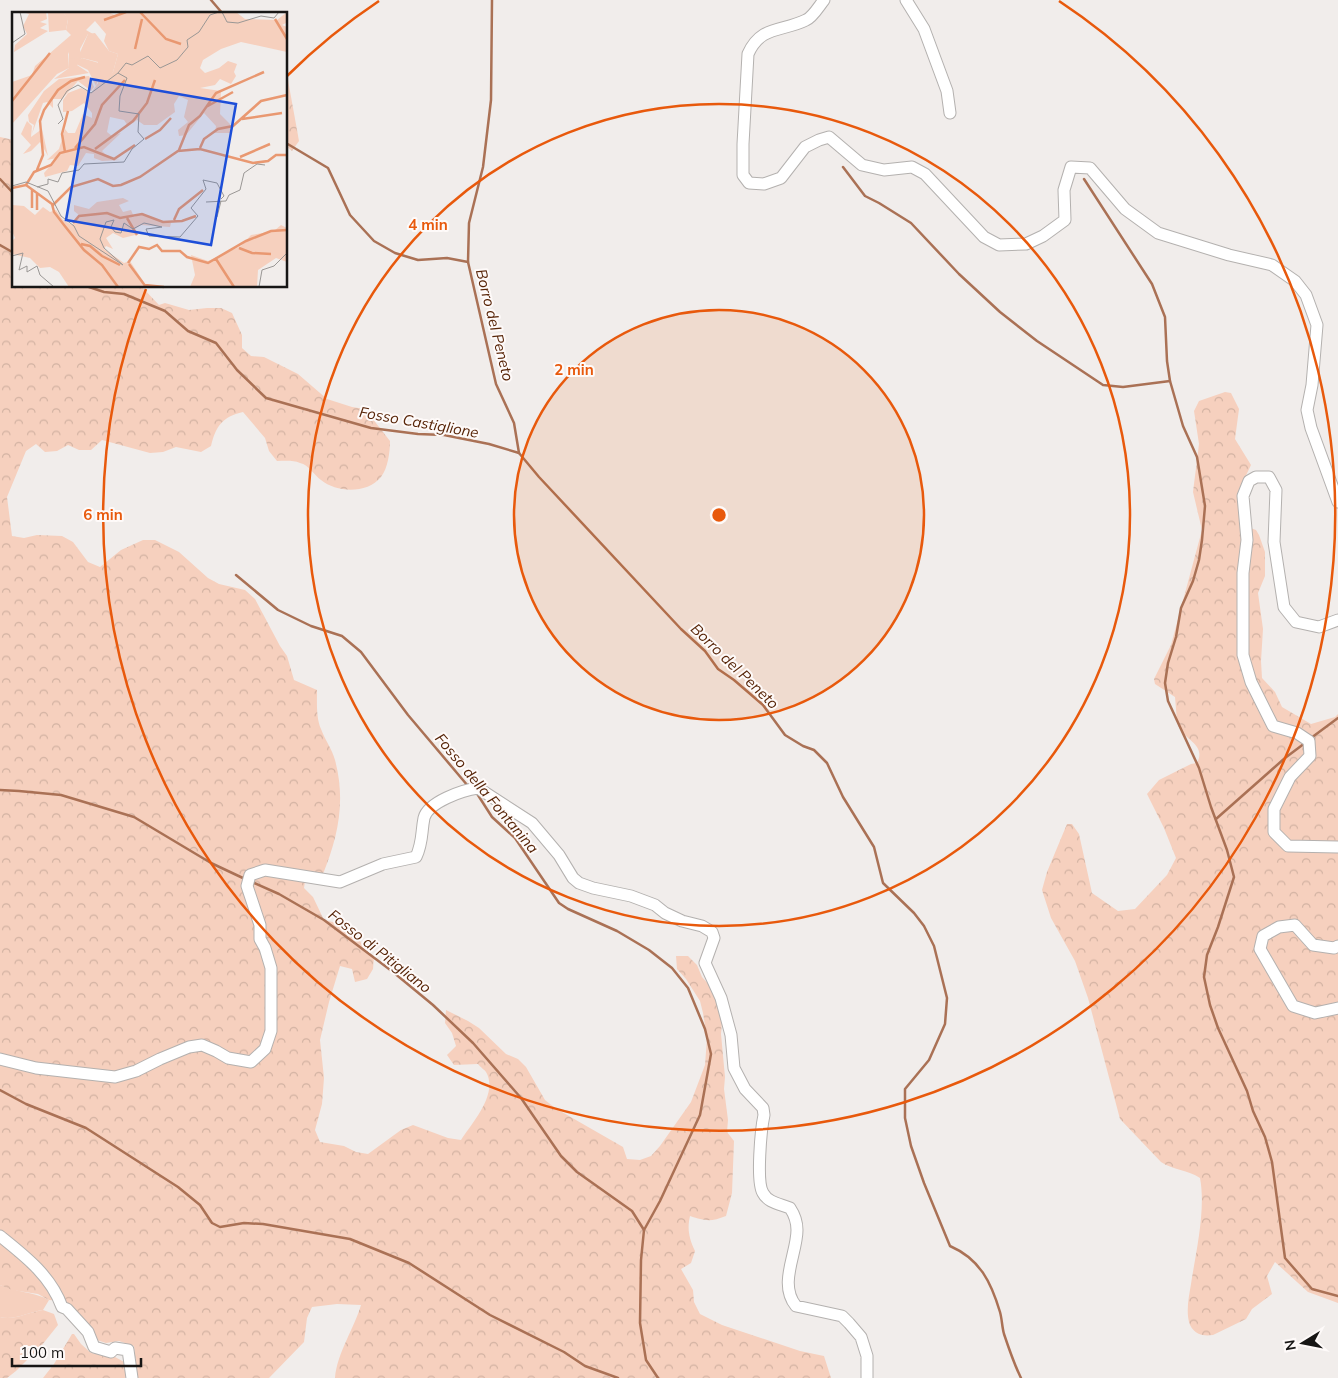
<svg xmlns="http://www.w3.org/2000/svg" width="1338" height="1378" viewBox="0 0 1338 1378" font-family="Mulish,sans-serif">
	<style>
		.green { fill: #f6d0be }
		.forest { fill: url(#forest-crowns) }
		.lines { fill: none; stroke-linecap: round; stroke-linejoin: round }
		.stream { stroke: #aa7155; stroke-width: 2.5 }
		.minor-casing { stroke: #b4b1af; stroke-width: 13 }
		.minor { stroke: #fff; stroke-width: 11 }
		.ring { fill: none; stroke: #e8590c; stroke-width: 2.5 }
		.labels { text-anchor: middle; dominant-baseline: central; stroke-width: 4; stroke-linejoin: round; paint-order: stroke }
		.water-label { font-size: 15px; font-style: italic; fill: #572407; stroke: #fefaf9 }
		.inset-river { fill: none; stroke: #e99871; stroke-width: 2.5 }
		.inset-road { fill: none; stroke: #9a9795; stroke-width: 1 }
		.view { fill: #1d4ed8; fill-opacity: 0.15; stroke: #1d4ed8; stroke-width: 2.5 }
		.inset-edge { fill: none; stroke: #171615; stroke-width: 2.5 }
		.centre { fill: #e8590c; stroke: #fefaf9; stroke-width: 2.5 }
		.ring-label { font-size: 15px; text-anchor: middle; font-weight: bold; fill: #e8590c; stroke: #fefaf9; stroke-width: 4; stroke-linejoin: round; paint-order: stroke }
	</style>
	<defs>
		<pattern id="forest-crowns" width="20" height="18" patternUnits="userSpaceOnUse" patternTransform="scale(1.25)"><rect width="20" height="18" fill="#f6d0be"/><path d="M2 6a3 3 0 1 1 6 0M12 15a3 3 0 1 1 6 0" fill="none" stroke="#d2b2a2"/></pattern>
	</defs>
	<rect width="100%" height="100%" fill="#f1edeb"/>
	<!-- green -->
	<path class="green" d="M 0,1285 C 16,1292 34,1292 49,1300 L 43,1310 C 29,1312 13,1321 0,1317 Z"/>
	<!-- forest -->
	<g class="forest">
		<path d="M 286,69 L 299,141 L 292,151 L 286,146 Z"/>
		<path d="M 0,137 L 14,140 L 14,286 L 141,286 L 159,305 L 165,303 L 189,310 L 207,308 L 221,308 L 232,313 L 242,335 L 242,348 L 251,356 L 264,357 L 298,374 L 327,399 L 352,407 L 365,409 L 390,441 C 390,452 388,468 381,477 C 367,494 337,493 321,480 C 314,475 309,465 300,463 C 293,460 285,461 277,461 L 269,451 L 265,438 L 243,412 C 222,417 216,426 211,446 L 201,452 L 176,447 L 163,452 L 150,453 L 102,440 L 91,450 L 79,450 L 68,445 L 57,451 L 45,452 L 36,444 L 26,451 L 7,497 L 12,536 L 24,538 L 37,535 L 62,536 L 73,542 L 88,562 L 100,567 L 121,550 L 143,540 L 155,540 L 179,552 L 208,578 L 219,584 L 245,590 L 255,599 L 280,646 L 287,656 L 294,680 L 317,690 C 317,702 316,718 321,729 C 325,740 332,749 335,760 C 346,801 338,837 323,874 L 306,875 L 304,888 L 313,897 L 324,920 L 354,927 L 364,950 L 374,957 L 373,969 L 367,979 L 355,982 L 352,969 L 340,966 L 329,1002 L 320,1040 L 324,1078 L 322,1104 L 315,1130 L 320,1142 L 344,1146 L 356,1152 L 368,1154 L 401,1130 L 413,1125 L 448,1138 L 461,1140 C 471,1124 499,1094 486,1072 C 485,1070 480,1067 478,1064 L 454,1065 L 447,1055 L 456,1046 L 452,1033 L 445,1023 L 446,1010 L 468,1021 L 479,1028 L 506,1054 L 518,1059 L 526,1067 L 545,1100 L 555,1108 L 623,1147 L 627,1159 L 640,1160 L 651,1156 L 660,1146 L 691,1102 L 705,1065 L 707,1038 L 703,1013 L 700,1001 L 686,979 L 677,969 L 676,956 L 688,956 L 697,965 L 702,977 L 711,987 L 717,998 L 722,1022 L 721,1034 L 725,1077 L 724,1089 L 728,1120 L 727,1132 L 734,1141 L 732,1193 L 726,1216 C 711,1222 705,1221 690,1216 C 687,1229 689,1238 695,1251 L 691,1263 L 681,1269 L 693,1290 L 694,1302 L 700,1314 L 722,1325 L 800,1351 L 824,1356 L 831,1378 L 335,1378 C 337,1353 354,1329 361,1305 L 337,1304 L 312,1307 L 307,1318 L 304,1342 L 269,1378 L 136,1378 L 137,1373 L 134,1346 L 119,1341 L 106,1343 L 94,1339 L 62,1301 L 49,1300 L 38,1294 L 12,1290 L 0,1285 Z"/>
		<path d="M 1225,392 L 1231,393 L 1239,409 L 1235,439 L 1251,465 L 1238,492 L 1242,525 L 1256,530 L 1259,535 L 1265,552 L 1265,576 L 1258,593 L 1263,629 L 1261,661 L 1262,678 L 1275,692 L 1282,707 L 1311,724 L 1335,717 L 1338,714 L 1338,1303 L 1308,1292 L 1275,1262 L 1267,1276 L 1272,1294 L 1252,1309 L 1246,1319 L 1213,1335 C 1202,1337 1192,1333 1189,1322 C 1186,1310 1189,1296 1191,1284 C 1196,1251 1206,1210 1200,1178 C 1188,1170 1173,1170 1161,1162 L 1120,1119 L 1088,998 L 1075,961 L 1051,918 L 1042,890 L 1047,872 L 1067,824 L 1072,824 L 1079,834 L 1092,893 L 1118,911 L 1135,909 L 1167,875 L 1176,858 L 1164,828 L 1147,794 L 1159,780 L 1191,764 L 1197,763 C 1207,744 1183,740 1178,725 C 1176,716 1176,706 1175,697 L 1155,684 L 1154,679 L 1171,645 L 1202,530 L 1193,492 L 1199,444 L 1194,411 L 1199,401 Z"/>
		<path d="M 43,1310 L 54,1314 L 58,1325 L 42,1345 L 16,1371 L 7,1378 L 0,1378 L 0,1317 C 13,1321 29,1312 43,1310 Z"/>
		<path d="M 72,1334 L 74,1334 L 81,1344 L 91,1353 L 115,1357 L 126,1363 L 127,1375 L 125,1378 L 43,1378 L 54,1364 Z"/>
	</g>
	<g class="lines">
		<!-- stream -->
		<g class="stream">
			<path d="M 211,0 L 223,14"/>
			<path d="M 492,0 L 491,100 L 483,167 L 469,223 L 468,262 L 496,384 L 514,423 L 519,453 L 539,477 L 681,629 L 705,651 L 718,669 L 734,680 L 763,705 L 785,735 L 803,746 L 814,750 L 827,763 L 843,797 L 874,847 L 883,883 L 914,913 L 924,926 L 934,946 L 947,998 L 945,1024 L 929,1060 L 905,1089 L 905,1118 L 911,1146 L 924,1183 L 950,1246 C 980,1259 991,1282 1000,1312 C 1002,1319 1002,1327 1004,1334 C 1009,1349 1014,1364 1021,1378"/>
			<path d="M 286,143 L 328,168 L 350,215 L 374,241 L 395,253 L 418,260 L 447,258 L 468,262"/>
			<path d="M 843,167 L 865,196 L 879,203 L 911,223 L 959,274 L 1000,312 L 1037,341 L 1103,385 L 1123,387 L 1170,381"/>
			<path d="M 0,179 L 14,194"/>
			<path d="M 1084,179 L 1152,284 L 1165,317 L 1167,361 L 1170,381 L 1183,426 L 1197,457 L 1205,506 L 1202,540 L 1199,560 L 1193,581 L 1181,608 L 1176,637 L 1168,663 L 1165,683 L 1168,701 L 1199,768 L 1211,807 L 1227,850 L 1234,877 L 1218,927 L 1207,955 L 1204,977 L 1210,1005 L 1218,1028 L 1247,1091 L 1253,1111 L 1265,1137 L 1272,1162 L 1285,1258 L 1312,1289 L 1338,1296"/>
			<path d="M 0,245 L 14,253"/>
			<path d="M 86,286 L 104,292 L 124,294 L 165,311 L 188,331 L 216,343 L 237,370 L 266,398 L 371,428 L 418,434 L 444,435 L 489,444 L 519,453"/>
			<path d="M 236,575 L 278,610 L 311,626 L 342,636 L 361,652 L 408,715 L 468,786"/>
			<path d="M 1311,738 L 1338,718"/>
			<path d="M 0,790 L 19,791 L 61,795 L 134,817 L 211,863 L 245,879"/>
			<path d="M 476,792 L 492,817 L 515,838 L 559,903 L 568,909 L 617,931 L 649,950 L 672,968 L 688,988 L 705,1029 L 711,1054 L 700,1115 L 660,1201 L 644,1230 L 641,1260 L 640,1323 L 646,1360 L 658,1378"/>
			<path d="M 1216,819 L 1285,758 L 1305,743"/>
			<path d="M 252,882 L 279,894 L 324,920 L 393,972 L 433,1005 L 473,1043 L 521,1098 L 561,1156 L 577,1172 L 632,1211 L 644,1230"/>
			<path d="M 0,1090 L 26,1104 L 86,1128 L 178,1187 L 200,1205 L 212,1223 L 220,1227 L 244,1223 L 263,1224 L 350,1239 L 409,1263 L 490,1315 L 564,1352 L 585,1366 L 618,1378"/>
		</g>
		<defs>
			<g id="minor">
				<path d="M 824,0 C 819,6 813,17 806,20 C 782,32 761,25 748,54 L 743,144 L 743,175 L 749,183 L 764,184 L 781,178 L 805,147 L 819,140 L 829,137 L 862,165 L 884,170 L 912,167 L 925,174 L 984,237 L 999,245 L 1026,244 L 1043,236 L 1065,220 L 1064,190 L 1071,167 L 1090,168 L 1125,209 L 1158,233 L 1229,255 L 1272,265 L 1295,281 L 1306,295 L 1317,325 L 1312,385 L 1307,410 L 1311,428 L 1338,502"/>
				<path d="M 906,0 L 924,29 L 947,91 L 950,113"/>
				<path d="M 1338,620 L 1319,627 L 1296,622 L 1284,607 L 1274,542 L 1276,490 L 1269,477 L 1256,477 L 1249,481 L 1243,496 L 1247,540 L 1243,573 L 1243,655 L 1251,682 L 1273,726 L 1297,733 L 1309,741 L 1310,756 L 1290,777 L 1274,809 L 1274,832 L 1288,846 L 1338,847"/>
				<path d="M 1338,946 L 1334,948 L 1313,945 L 1295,925 L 1279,927 L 1263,936 L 1260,949 L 1293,1006 L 1315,1013 L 1338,1008"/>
				<path d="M 0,1059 L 36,1068 L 115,1077 L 136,1071 L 160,1059 L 189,1047 L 202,1045 L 216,1051 L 228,1058 L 251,1062 L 265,1049 L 271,1031 L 271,968 L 265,948 L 260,939 L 260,925 L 247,886 L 250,875 L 265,870 L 340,882 L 383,864 L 416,857 C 423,842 421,833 424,818 C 428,802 463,790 478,788 L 532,823 L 559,855 L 573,878 L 579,883 L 593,888 L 631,896 L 655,905 L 665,913 L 682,921 L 702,926 L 712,932 L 714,938 L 705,963 L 721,998 L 731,1035 L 734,1068 L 745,1089 L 763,1108 L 764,1115 C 761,1129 756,1182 763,1193 C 768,1203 781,1204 790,1208 C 794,1214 797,1223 797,1230 C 797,1254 778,1284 796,1306 L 842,1316 L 849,1323 L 861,1337 L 867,1356 L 867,1378"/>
				<path d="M 0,1236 C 25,1256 51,1276 62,1307 L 67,1309 L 88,1332 L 94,1347 L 111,1352 L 115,1348 L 128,1350 L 132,1378"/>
			</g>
		</defs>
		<!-- minor casing -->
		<use href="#minor" class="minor-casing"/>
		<!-- minor -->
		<use href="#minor" class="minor"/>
	</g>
	<!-- distance rings -->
	<circle cx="719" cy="515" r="205" fill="#e8590c" fill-opacity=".12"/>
	<g class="ring">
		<circle cx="719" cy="515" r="205"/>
		<circle cx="719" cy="515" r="411"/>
		<path d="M287 76A616 616 0 0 1 379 1M1059 1A616 616 0 1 1 146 289"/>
	</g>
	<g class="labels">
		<!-- water labels -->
		<g class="water-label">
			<text transform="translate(495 325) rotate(76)">Borro del Peneto</text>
			<text transform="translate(419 422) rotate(10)">Fosso Castiglione</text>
			<text transform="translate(735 666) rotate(44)">Borro del Peneto</text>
			<text transform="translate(487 793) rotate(50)">Fosso della Fontanina</text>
			<text transform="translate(380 951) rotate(38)">Fosso di Pitigliano</text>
		</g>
	</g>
	<!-- overview -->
	<g transform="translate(12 12)">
		<rect width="275" height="275" fill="#f1edeb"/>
		<path d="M 36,0 L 51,0 L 56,7 L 54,18 L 37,20 ZM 83,21 L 97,39 L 106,42 L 101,60 L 86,73 L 86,50 L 70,46 L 65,53 L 77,61 L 42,67 L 57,56 L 57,39 L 60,46 L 66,45 L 76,22 Z" fill="#f6d0be"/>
		<path d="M 11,0 L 34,0 L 35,7 L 28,10 L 35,12 L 28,16 L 36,19 L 2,40 L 3,33 L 15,22 L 11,14 L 17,2 ZM 51,0 L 96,0 L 105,4 L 108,0 L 224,0 L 233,7 L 265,8 L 275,0 L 274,11 L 270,13 L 275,15 L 275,40 L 229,30 L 209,37 L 191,48 L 188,56 L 193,61 L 207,56 L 216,49 L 225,52 L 222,60 L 224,64 L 219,72 L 208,67 L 203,73 L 188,76 L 209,79 L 208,102 L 218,112 L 218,121 L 203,121 L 204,114 L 192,101 L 174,123 L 167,124 L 166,118 L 176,110 L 172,105 L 176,88 L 167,84 L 162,92 L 163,100 L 145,113 L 132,113 L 125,108 L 116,114 L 112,108 L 98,105 L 95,120 L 100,124 L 109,121 L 90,139 L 98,147 L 109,148 L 90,149 L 82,146 L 82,142 L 74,141 L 66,154 L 58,153 L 55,159 L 33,165 L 32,161 L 45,146 L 35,148 L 47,137 L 53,117 L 56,121 L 63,121 L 71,102 L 80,106 L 80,101 L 72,91 L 60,99 L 51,100 L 51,88 L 56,81 L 69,76 L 79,81 L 89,67 L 101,60 L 106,42 L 97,39 L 92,29 L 94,22 L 83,9 L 74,18 L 81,22 L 76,22 L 68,37 L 69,45 L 59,47 L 56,40 L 57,56 L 45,62 L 0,112 L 0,70 L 20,63 L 23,54 L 59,23 L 54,18 L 56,8 ZM 70,46 L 87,51 L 89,59 L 84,74 L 76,58 L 64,52 ZM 77,64 L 82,75 L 79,79 L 66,69 L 50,87 L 41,87 L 41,96 L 35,90 L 31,91 L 20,122 L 22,113 L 17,110 L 16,103 L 32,79 L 47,67 ZM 15,109 L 20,114 L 19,125 L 30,117 L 36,144 L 28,130 L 19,139 L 11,142 L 19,133 L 9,122 ZM 111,186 L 117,189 L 107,193 L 111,200 L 119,198 L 122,205 L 131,201 L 146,209 L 159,211 L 158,215 L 129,213 L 123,217 L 123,223 L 111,226 L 101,221 L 94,226 L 101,237 L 94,234 L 92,237 L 112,251 L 118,249 L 135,275 L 57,275 L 47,260 L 38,255 L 28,256 L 18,246 L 0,242 L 0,229 L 3,226 L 0,219 L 0,193 L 12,194 L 23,203 L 31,195 L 38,200 L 44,198 L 51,208 L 60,213 L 67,203 L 62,199 L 62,193 L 77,197 L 85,190 ZM 269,213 L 275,216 L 275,250 L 264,246 L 246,258 L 245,275 L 178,275 L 183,263 L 179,243 L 196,249 L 229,234 L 239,223 L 262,219 Z" fill="#f6d0be"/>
		<path class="inset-river" d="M 128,0 L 154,27 L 169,32M 263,7 L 275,27M 92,8 L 114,0M 123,37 L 130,7M 0,89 L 38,41M 194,95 L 221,80M 230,107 L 270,101M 133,127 L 148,118 L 159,106M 63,136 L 83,112 L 90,93 L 113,68M 188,136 L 192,127 L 206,117 L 221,114 L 249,89 L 275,83M 83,137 L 121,109 L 135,91 L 143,68M 167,138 L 177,113 L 188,104 L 204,81 L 252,60M 53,140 L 50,122 L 56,99M 228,145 L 258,132M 25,158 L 31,143 L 28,109 L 32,98 L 46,78 L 59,69 L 73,65M 14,173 L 22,160 L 39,153 L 48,141 L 72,135 L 102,147 L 123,133M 0,176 L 14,173 L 40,192 L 42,200 L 52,213 L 72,238 L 90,253 L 106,275M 20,177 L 20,196M 25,182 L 25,198M 41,193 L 59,175 L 86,167 L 101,174 L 109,173 L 128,165 L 166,139 L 188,137 L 241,151 L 256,149 L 264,143 L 275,143M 115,206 L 125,223M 162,208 L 167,197 L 191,178M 61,211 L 67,204 L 95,201 L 108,206 L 130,202 L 151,210 L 170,209 L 184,204M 69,232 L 78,234 L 90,244 L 108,253M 227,236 L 240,241 L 259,242M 204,247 L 222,275M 116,251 L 127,235 L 137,237 L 145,233 L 150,239 L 168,239 L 175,245 L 196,251 L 234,229 L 259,219 L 275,218M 117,252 L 134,275M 133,273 L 152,275"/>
		<path class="inset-road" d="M 210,0 L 215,10 L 226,11 L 249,4 L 262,6 L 267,0M 0,31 L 13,22 L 8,0M 46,112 L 51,107 L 46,93 L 55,79 L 66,73 L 79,81 L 106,61M 0,174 L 14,170 L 36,179 L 49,204 L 62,214 L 67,224 L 111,253 L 92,236 L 88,227 L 94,210 L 102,208 L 99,215 L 103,220 L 109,221 L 112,211 L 121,217 L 132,211 L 150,215 L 134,217 L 137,224 L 168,225 L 186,204 L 179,196 L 194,177 L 191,168 L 205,171 L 212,184 L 209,187M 25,175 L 36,172 L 36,167 L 46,170 L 50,161 L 67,158 L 72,152 L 112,150 L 120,137 L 132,127 L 126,120 L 127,102 L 107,99 L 108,84 L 115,66 L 106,61 L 114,51 L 120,53 L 136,44 L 148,56 L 165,48 L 176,35 L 175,28 L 187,20 L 198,3 L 207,0M 194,190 L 214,189 L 217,183 L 228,178 L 232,161 L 245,152 L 253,153M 205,205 L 209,189M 0,244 L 11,241 L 7,258 L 15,254 L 15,260 L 25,254 L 28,263 L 42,275M 247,275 L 250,258 L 262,254 L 275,241"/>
		<path class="view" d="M 79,67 L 224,92 L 199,233 L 54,208 Z"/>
		<rect width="275" height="275" class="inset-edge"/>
	</g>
	<circle cx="719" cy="515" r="8" class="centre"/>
	<g class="ring-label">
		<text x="428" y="230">4 min</text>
		<text x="574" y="375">2 min</text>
		<text x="103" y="520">6 min</text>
	</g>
	<!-- north arrow -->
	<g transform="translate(1303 1343) rotate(260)" stroke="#fefaf9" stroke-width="4" paint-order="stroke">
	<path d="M0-4L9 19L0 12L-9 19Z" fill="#171615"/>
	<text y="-8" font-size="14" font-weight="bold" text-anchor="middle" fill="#171615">N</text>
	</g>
	<!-- scale -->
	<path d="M12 1358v8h129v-8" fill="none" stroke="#171615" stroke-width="2.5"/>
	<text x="20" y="1358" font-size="15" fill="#171615" stroke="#fefaf9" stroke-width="4" paint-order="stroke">100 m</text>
</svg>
